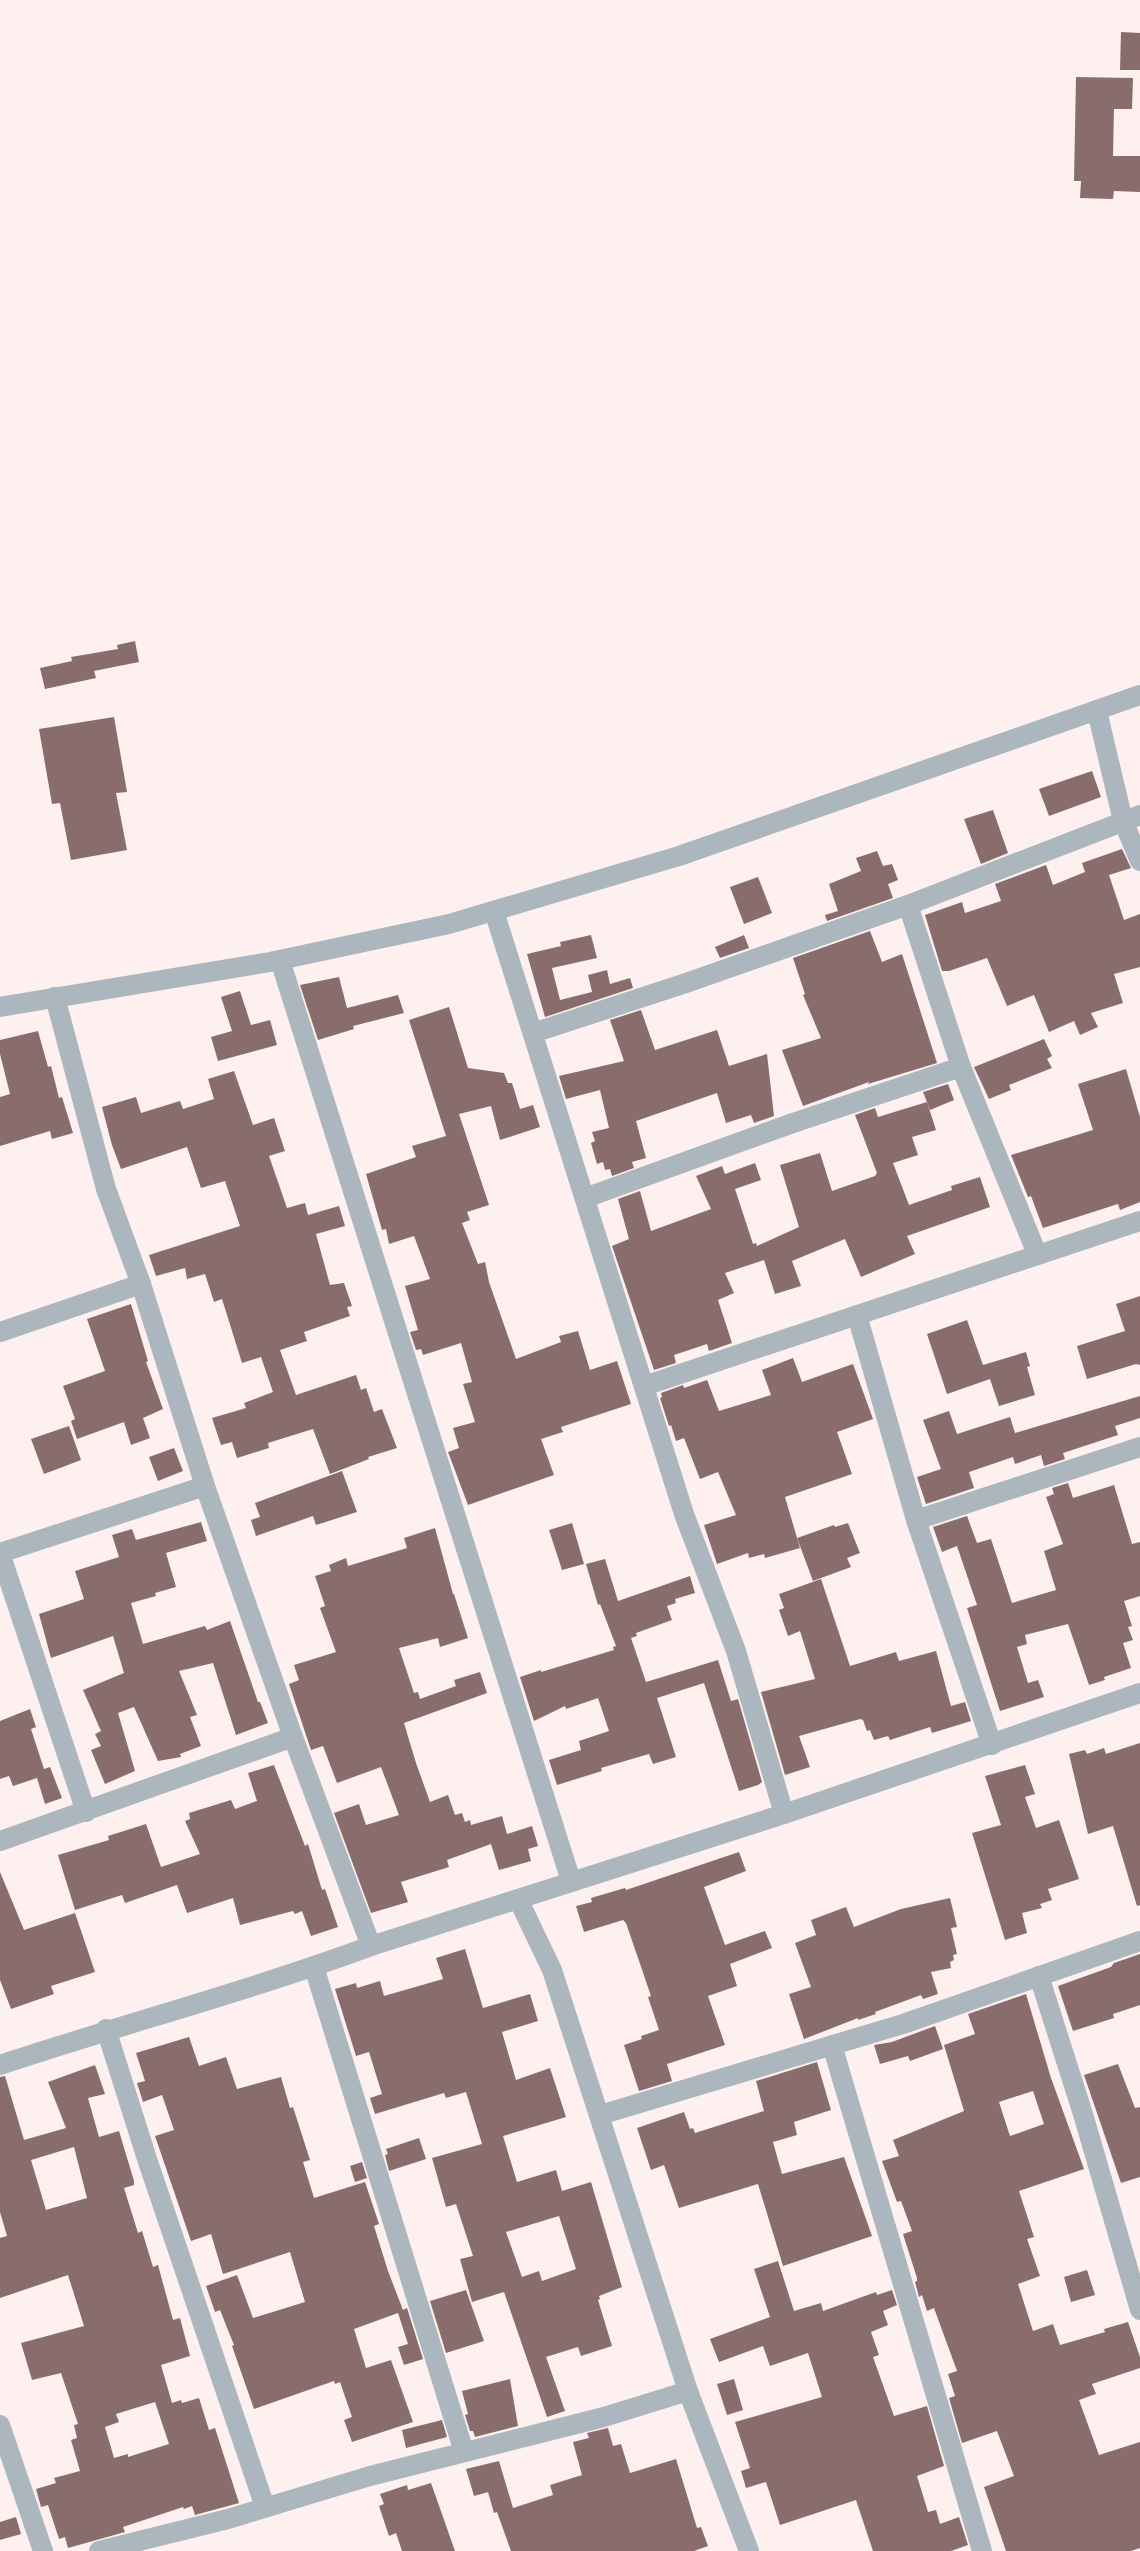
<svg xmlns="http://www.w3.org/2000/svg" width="1140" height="2551" viewBox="0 0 1140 2551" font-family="'Archivo Narrow',sans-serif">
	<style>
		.building { fill: #896d6c; fill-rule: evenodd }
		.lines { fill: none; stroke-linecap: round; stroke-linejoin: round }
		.minor { stroke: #abb6be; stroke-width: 20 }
	</style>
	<rect width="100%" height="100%" fill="#fdf0ef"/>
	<!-- building -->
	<g class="building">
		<path d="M 1121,32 L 1140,33 L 1140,70 L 1120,70 Z"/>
		<path d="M 1076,77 L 1133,78 L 1132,109 L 1114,109 L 1113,156 L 1140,156 L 1140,192 L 1114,191 L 1113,199 L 1080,198 L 1081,181 L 1074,181 Z"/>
		<path d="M 135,641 L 139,662 L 94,671 L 96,678 L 45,689 L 40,668 L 72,661 L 71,657 L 118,649 L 117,645 Z"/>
		<path d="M 114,717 L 127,792 L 116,793 L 127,850 L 71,860 L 60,803 L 52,804 L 39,729 Z"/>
		<path d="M 1092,771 L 1101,797 L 1049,816 L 1039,789 Z"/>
		<path d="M 993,810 L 1008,853 L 981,864 L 964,819 Z"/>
		<path d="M 1122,849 L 1131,868 L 1109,875 L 1124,920 L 1140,914 L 1140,967 L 1114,974 L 1123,1003 L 1091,1013 L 1098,1027 L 1080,1035 L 1074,1021 L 1049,1032 L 1034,995 L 1007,1006 L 987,958 L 949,971 L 942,971 L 925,915 L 962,902 L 965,913 L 1001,901 L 995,884 L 1046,865 L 1053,885 L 1085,872 L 1082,863 Z"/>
		<path d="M 877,851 L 883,866 L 892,864 L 898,880 L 888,884 L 893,898 L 827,921 L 825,915 L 838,911 L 829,884 L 861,871 L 856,858 Z"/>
		<path d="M 758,877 L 772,913 L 744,924 L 730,887 Z"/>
		<path d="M 870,931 L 882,962 L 902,954 L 937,1063 L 868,1084 L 869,1082 L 803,1106 L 782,1050 L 821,1038 L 803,995 L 805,994 L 793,958 Z"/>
		<path d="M 591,935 L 597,958 L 552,968 L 560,1000 L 592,992 L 588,975 L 607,970 L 610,984 L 630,978 L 633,988 L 545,1017 L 527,954 L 561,946 L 560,942 Z"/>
		<path d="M 744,935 L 749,948 L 720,958 L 715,947 Z"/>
		<path d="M 339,977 L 347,1008 L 398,995 L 404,1013 L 353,1026 L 354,1029 L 318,1040 L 300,985 Z"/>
		<path d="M 240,991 L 251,1025 L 270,1020 L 277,1045 L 218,1061 L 211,1037 L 232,1031 L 221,997 Z"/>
		<path d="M 449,1007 L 468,1068 L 504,1073 L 508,1083 L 512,1083 L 520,1109 L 533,1105 L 540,1127 L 500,1140 L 491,1106 L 459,1114 L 489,1205 L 467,1212 L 470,1220 L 462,1223 L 478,1264 L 485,1262 L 489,1282 L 516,1359 L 561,1342 L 559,1336 L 578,1331 L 590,1370 L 617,1361 L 631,1404 L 561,1427 L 563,1432 L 541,1439 L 554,1475 L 468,1505 L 448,1452 L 459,1448 L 453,1428 L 475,1422 L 463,1384 L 472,1382 L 461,1343 L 423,1355 L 421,1349 L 416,1350 L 410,1332 L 418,1330 L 405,1286 L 430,1279 L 414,1236 L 389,1244 L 386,1229 L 382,1230 L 366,1174 L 416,1157 L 412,1146 L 446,1136 L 409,1020 Z"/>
		<path d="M 641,1010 L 655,1050 L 717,1030 L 729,1066 L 767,1054 L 774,1116 L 754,1123 L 751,1115 L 726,1123 L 717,1093 L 636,1121 L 646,1158 L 632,1162 L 634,1168 L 612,1176 L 610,1169 L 605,1170 L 603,1162 L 597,1164 L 591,1143 L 595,1141 L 592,1132 L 609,1128 L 600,1090 L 566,1099 L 559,1076 L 624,1061 L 610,1020 Z"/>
		<path d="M 38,1031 L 48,1067 L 51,1066 L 59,1098 L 62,1097 L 73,1133 L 52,1139 L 50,1131 L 0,1146 L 0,1097 L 10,1094 L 0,1054 L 0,1040 Z"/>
		<path d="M 1044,1039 L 1052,1056 L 1047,1059 L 1052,1068 L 1009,1085 L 1011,1090 L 989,1099 L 974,1067 Z"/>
		<path d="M 1126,1069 L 1140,1117 L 1140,1202 L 1120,1210 L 1118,1204 L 1043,1228 L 1031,1196 L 1028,1197 L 1011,1155 L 1093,1130 L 1078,1084 Z"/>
		<path d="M 234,1071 L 253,1125 L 274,1118 L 285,1151 L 269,1156 L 287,1208 L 305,1203 L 308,1215 L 339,1206 L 345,1226 L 316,1234 L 330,1285 L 344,1283 L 352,1306 L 347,1307 L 350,1316 L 304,1332 L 307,1341 L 280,1350 L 296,1395 L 356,1375 L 361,1390 L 366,1388 L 374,1412 L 382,1409 L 397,1448 L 368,1457 L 369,1459 L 330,1474 L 313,1429 L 268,1443 L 269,1448 L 237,1458 L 232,1442 L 221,1445 L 212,1418 L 246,1408 L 244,1403 L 273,1392 L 261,1357 L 242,1363 L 222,1299 L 214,1302 L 205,1274 L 187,1279 L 185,1268 L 156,1276 L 149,1255 L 240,1226 L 225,1181 L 201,1188 L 187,1147 L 121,1169 L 112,1145 L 102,1107 L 136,1097 L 141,1113 L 180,1101 L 183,1109 L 214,1099 L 208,1079 Z"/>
		<path d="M 948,1084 L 954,1100 L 930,1110 L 923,1092 Z"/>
		<path d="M 927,1102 L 936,1130 L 912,1137 L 918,1155 L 893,1163 L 909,1205 L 952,1190 L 951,1186 L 980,1177 L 990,1207 L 907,1236 L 915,1254 L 861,1277 L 845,1239 L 792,1261 L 801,1286 L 775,1294 L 764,1260 L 725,1273 L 734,1293 L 718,1300 L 732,1343 L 709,1351 L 707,1344 L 674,1355 L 676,1363 L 654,1370 L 612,1246 L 629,1239 L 618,1199 L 640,1191 L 651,1231 L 711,1209 L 696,1176 L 722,1166 L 725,1174 L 755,1163 L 761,1180 L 735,1189 L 753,1244 L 756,1243 L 757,1246 L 799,1227 L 780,1165 L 820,1153 L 832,1191 L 875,1176 L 877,1173 L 855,1115 L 875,1108 L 878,1117 Z"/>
		<path d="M 1140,1296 L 1140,1365 L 1136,1364 L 1087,1379 L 1077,1346 L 1125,1331 L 1116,1304 Z"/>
		<path d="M 131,1304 L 148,1361 L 146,1362 L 163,1409 L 143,1418 L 150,1438 L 131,1445 L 124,1422 L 77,1439 L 71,1421 L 75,1419 L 63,1386 L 105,1371 L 87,1319 Z"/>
		<path d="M 967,1320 L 983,1365 L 1026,1352 L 1030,1366 L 1027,1367 L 1035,1395 L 999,1406 L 990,1379 L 947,1394 L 927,1334 Z"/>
		<path d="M 793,1358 L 802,1382 L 853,1364 L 873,1419 L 837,1432 L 852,1474 L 785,1497 L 800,1548 L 765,1558 L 764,1554 L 749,1558 L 748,1553 L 717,1564 L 704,1525 L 736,1515 L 718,1472 L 700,1479 L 684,1438 L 676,1441 L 671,1425 L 669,1426 L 660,1398 L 662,1397 L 661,1393 L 683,1385 L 684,1388 L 707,1380 L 719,1411 L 771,1395 L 762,1370 Z"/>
		<path d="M 1140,1396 L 1140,1418 L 1115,1426 L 1118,1435 L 1063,1453 L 1065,1459 L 1044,1466 L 1041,1455 L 1015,1464 L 1013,1457 L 969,1472 L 974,1488 L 926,1504 L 917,1477 L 941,1469 L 923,1420 L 949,1411 L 957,1434 L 1010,1417 L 1015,1433 Z"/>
		<path d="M 69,1426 L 81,1460 L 44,1474 L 31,1439 Z"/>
		<path d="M 174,1448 L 183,1471 L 158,1481 L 149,1457 Z"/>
		<path d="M 342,1471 L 357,1512 L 316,1525 L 313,1516 L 256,1536 L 251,1520 L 260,1517 L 255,1503 Z"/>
		<path d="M 1068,1483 L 1073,1498 L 1114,1485 L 1132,1544 L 1140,1542 L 1140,1596 L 1124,1601 L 1132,1626 L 1128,1627 L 1133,1640 L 1123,1643 L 1131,1668 L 1104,1677 L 1105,1680 L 1089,1685 L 1068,1624 L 1025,1635 L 1027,1644 L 1017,1647 L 1028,1683 L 1038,1680 L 1044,1697 L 1000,1711 L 967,1608 L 977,1605 L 957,1546 L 942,1552 L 933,1527 L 967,1516 L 977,1543 L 991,1539 L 1012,1603 L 1056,1590 L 1044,1551 L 1063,1544 L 1046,1497 L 1054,1494 L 1052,1488 Z"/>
		<path d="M 201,1522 L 207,1541 L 166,1553 L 176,1587 L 155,1593 L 156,1596 L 131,1603 L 143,1644 L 205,1626 L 207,1630 L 230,1621 L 258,1702 L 260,1702 L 268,1723 L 236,1735 L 213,1663 L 179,1671 L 197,1715 L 190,1717 L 201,1746 L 180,1754 L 181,1757 L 158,1761 L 134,1707 L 118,1713 L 135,1771 L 105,1784 L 91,1750 L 101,1746 L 95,1734 L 101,1731 L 83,1690 L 124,1673 L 113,1636 L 51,1658 L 39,1614 L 84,1599 L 75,1571 L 119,1557 L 112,1535 L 132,1529 L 136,1540 Z"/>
		<path d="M 572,1523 L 584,1564 L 562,1570 L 549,1530 Z"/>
		<path d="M 848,1523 L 860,1553 L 847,1558 L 851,1567 L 813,1581 L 797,1538 L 834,1525 L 835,1527 Z"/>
		<path d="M 435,1528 L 453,1594 L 454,1594 L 468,1638 L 440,1647 L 438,1638 L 399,1648 L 414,1693 L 418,1692 L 420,1699 L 456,1686 L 454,1680 L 480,1672 L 487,1693 L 404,1723 L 416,1763 L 430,1802 L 448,1795 L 455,1815 L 462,1813 L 465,1822 L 470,1820 L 471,1825 L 502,1816 L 507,1834 L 532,1826 L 538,1846 L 528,1849 L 531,1861 L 499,1870 L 491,1844 L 447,1860 L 449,1867 L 401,1882 L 408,1902 L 371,1913 L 334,1813 L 359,1804 L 366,1825 L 399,1815 L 381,1767 L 337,1783 L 323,1746 L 311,1750 L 289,1684 L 299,1680 L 294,1665 L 336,1652 L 320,1608 L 325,1606 L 315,1576 L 331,1571 L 329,1565 L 346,1558 L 348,1566 L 407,1548 L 404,1538 Z"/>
		<path d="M 605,1559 L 618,1601 L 690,1576 L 695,1593 L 675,1599 L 676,1603 L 667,1606 L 672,1620 L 636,1633 L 637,1636 L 631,1638 L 646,1682 L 718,1660 L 731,1701 L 738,1699 L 762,1782 L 758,1785 L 739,1791 L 704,1683 L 657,1698 L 676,1757 L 653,1764 L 649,1754 L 601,1768 L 602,1771 L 557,1785 L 549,1760 L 581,1750 L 579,1741 L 609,1731 L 598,1698 L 566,1709 L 565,1706 L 534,1721 L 520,1677 L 541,1670 L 541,1672 L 614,1650 L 613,1647 L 616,1646 L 600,1604 L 598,1605 L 586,1564 Z"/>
		<path d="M 821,1579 L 850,1666 L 896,1652 L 899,1661 L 936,1651 L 951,1706 L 965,1702 L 971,1721 L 932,1733 L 930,1727 L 890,1740 L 888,1736 L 874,1740 L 870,1730 L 867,1731 L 863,1720 L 860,1719 L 799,1736 L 810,1767 L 785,1775 L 761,1692 L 815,1679 L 800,1631 L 788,1636 L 779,1610 L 784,1608 L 779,1594 Z"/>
		<path d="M 30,1709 L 36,1727 L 31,1729 L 44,1769 L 50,1767 L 62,1798 L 45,1804 L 37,1778 L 13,1786 L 9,1776 L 0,1779 L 0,1721 Z"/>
		<path d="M 1140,1743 L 1140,1905 L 1137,1906 L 1113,1826 L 1088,1834 L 1069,1754 L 1085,1750 L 1087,1754 L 1104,1748 L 1106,1754 Z"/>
		<path d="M 274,1765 L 305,1846 L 308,1844 L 322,1890 L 325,1889 L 338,1927 L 311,1936 L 302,1911 L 295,1914 L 293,1911 L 240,1925 L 233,1898 L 187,1913 L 177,1885 L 125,1903 L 122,1895 L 75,1910 L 58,1855 L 109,1840 L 108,1836 L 146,1824 L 161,1867 L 200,1854 L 185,1821 L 190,1819 L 189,1813 L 231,1800 L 235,1809 L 257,1801 L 248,1773 Z"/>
		<path d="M 1025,1765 L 1035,1794 L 1025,1797 L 1036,1828 L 1059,1820 L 1079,1879 L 1048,1889 L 1052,1900 L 1040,1904 L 1042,1908 L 1022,1913 L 1027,1933 L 1005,1940 L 972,1833 L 1001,1825 L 985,1776 Z"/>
		<path d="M 739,1852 L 746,1871 L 704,1887 L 725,1945 L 765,1931 L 772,1948 L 730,1964 L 737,1986 L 708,1996 L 725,2045 L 667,2064 L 672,2081 L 639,2091 L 624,2045 L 642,2039 L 641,2036 L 659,2030 L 648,1997 L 651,1996 L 626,1923 L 623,1920 L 584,1932 L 576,1906 L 592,1902 L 591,1898 L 625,1888 L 626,1890 Z"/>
		<path d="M 0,1872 L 24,1930 L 75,1913 L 95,1972 L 51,1986 L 54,1994 L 11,2009 L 0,1980 Z"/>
		<path d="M 950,1898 L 957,1927 L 951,1928 L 957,1954 L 953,1955 L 954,1960 L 950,1962 L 951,1968 L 931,1972 L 938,1994 L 923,1999 L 921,1995 L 875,2012 L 876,2014 L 858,2020 L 858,2018 L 804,2039 L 789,1994 L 811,1987 L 795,1943 L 816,1935 L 811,1920 L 846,1907 L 854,1927 L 901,1909 Z"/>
		<path d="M 465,1949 L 483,2008 L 530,1994 L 538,2021 L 502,2032 L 516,2080 L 550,2068 L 566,2117 L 503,2136 L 517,2182 L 556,2170 L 562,2191 L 591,2182 L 622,2287 L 599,2296 L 600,2299 L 598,2300 L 612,2346 L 581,2356 L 578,2347 L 546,2357 L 565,2411 L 547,2417 L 504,2292 L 472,2302 L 460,2259 L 473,2256 L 456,2204 L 446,2207 L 432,2158 L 482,2144 L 466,2092 L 446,2098 L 444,2093 L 375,2114 L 370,2098 L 382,2094 L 369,2052 L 356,2056 L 335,1989 L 356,1983 L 357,1988 L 380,1981 L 384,1996 L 443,1979 L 436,1958 ZM 559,2216 L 576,2269 L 542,2281 L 539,2271 L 522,2277 L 506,2232 Z"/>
		<path d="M 1140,1954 L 1140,2005 L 1113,2014 L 1114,2018 L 1073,2031 L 1058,1986 L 1111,1967 L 1114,1963 Z"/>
		<path d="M 1026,1994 L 1051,2078 L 1084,2169 L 1019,2191 L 1034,2237 L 1027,2239 L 1040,2276 L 1018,2284 L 1033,2331 L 1053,2324 L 1060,2345 L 1105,2332 L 1104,2329 L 1128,2322 L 1140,2357 L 1140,2368 L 1092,2384 L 1096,2394 L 1079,2400 L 1099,2455 L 1140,2442 L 1140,2548 L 1131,2551 L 1006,2551 L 984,2487 L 1014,2476 L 997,2431 L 962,2443 L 949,2398 L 955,2396 L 948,2374 L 957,2371 L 934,2308 L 927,2311 L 922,2295 L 919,2297 L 915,2282 L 917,2281 L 917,2278 L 903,2234 L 912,2231 L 901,2201 L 897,2202 L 882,2161 L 899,2156 L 893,2140 L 964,2111 L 944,2045 L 975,2034 L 968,2014 ZM 1033,2091 L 1044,2124 L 1010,2136 L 999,2102 Z"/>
		<path d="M 935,2026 L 943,2049 L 910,2061 L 908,2056 L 880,2064 L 874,2045 L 892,2042 Z"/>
		<path d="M 189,2037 L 199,2066 L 226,2057 L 237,2089 L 281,2077 L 290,2108 L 293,2107 L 310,2160 L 303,2162 L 314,2198 L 365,2182 L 379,2224 L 374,2226 L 388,2271 L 403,2310 L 407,2308 L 423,2359 L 404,2365 L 398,2347 L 408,2344 L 398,2313 L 354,2329 L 366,2368 L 391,2360 L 413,2422 L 352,2442 L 344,2420 L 352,2417 L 340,2382 L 335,2384 L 334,2381 L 254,2409 L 232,2346 L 234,2345 L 220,2310 L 215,2312 L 206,2286 L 237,2275 L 253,2318 L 305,2302 L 290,2252 L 223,2274 L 211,2234 L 191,2241 L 155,2136 L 174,2130 L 162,2095 L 143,2102 L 137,2083 L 145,2081 L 136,2053 Z"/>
		<path d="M 817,2062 L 831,2110 L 794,2122 L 797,2135 L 773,2142 L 782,2174 L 844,2157 L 872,2236 L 783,2266 L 758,2184 L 679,2208 L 664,2165 L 651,2170 L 637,2128 L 684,2112 L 690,2129 L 693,2128 L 695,2133 L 764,2111 L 756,2081 Z"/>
		<path d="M 1118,2064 L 1135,2108 L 1140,2107 L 1140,2177 L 1121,2183 L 1084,2075 Z"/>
		<path d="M 95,2065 L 105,2094 L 88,2098 L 99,2137 L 119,2131 L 134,2181 L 134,2185 L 124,2188 L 138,2233 L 142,2231 L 153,2267 L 158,2265 L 173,2320 L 180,2318 L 190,2356 L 161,2365 L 172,2403 L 181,2400 L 182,2403 L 199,2398 L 209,2430 L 215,2428 L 239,2503 L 195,2515 L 192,2506 L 184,2509 L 183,2507 L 123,2527 L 125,2532 L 68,2548 L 65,2537 L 59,2539 L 48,2505 L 41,2507 L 36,2489 L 56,2483 L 54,2478 L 80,2471 L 71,2440 L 77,2438 L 74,2425 L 78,2424 L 61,2373 L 32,2380 L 21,2343 L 84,2326 L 68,2275 L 0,2298 L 0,2238 L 7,2236 L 0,2212 L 0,2077 L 5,2076 L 24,2140 L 66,2128 L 48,2082 ZM 74,2147 L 87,2198 L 46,2210 L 31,2160 ZM 155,2402 L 169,2444 L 128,2457 L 128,2454 L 114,2458 L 105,2427 L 119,2422 L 116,2414 Z"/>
		<path d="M 419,2138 L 426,2159 L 389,2171 L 385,2155 L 388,2154 L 386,2149 Z"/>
		<path d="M 362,2162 L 367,2178 L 355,2182 L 350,2166 Z"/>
		<path d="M 778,2261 L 794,2311 L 821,2303 L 823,2311 L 876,2292 L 877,2295 L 892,2290 L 897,2305 L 883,2311 L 888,2325 L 871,2332 L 879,2355 L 873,2357 L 894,2416 L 927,2406 L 944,2466 L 917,2476 L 928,2512 L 936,2510 L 940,2524 L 959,2517 L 968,2545 L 951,2551 L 873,2551 L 856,2500 L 780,2525 L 766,2482 L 746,2488 L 741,2471 L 750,2468 L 735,2422 L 822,2397 L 808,2353 L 770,2366 L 763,2346 L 719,2362 L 710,2339 L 770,2317 L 754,2269 Z"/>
		<path d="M 1087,2270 L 1095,2295 L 1071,2302 L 1064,2277 Z"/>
		<path d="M 466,2290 L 484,2341 L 446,2353 L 430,2301 Z"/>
		<path d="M 510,2379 L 518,2426 L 475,2437 L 473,2431 L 470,2431 L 465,2415 L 468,2414 L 462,2391 Z"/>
		<path d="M 734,2379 L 743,2410 L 727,2415 L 717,2384 Z"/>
		<path d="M 442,2420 L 447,2437 L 406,2448 L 402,2430 Z"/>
		<path d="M 608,2428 L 613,2446 L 621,2444 L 630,2473 L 676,2459 L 697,2528 L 701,2527 L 708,2546 L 694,2551 L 511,2551 L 497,2512 L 494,2513 L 488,2492 L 474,2496 L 466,2469 L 499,2461 L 513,2508 L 553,2495 L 550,2485 L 582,2475 L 573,2442 L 589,2438 L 587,2433 Z"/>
		<path d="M 431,2483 L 455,2551 L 402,2551 L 396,2533 L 389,2536 L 379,2506 L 384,2504 L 380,2494 L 407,2485 L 408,2490 Z"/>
		<path d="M 16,2517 L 21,2534 L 0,2540 L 0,2522 Z"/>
	</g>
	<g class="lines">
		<!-- minor -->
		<g class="minor">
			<path d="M 1097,711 L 1123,821 L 1140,861"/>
			<path d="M 908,905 L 961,1067 L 1037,1254"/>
			<path d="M 494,911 L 684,1514 L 736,1651 L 784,1814"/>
			<path d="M 280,960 L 571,1881"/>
			<path d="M 55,997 L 106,1189 L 141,1284 L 205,1486 L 293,1737 L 371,1946"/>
			<path d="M 0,1007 L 270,962 L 449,924 L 679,856 L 1140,695"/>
			<path d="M 533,1033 L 686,983 L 908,905 L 1140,815"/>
			<path d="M 585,1198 L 793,1123 L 961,1067"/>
			<path d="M 857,1315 L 916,1520 L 992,1745"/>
			<path d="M 0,1332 L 141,1284"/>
			<path d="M 644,1386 L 1140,1221"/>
			<path d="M 916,1520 L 1140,1447"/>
			<path d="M 0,1553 L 86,1812"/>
			<path d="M 0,1553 L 205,1486"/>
			<path d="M 0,1841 L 293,1737"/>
			<path d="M 518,1899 L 552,1970 L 688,2391 L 749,2551"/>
			<path d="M 314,1967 L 464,2452"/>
			<path d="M 1039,1976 L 1083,2114 L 1140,2310"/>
			<path d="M 106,2029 L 147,2159 L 265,2507"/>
			<path d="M 832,2045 L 982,2551"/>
			<path d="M 0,2065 C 123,2024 249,1991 371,1946 L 784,1814 L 1140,1693"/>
			<path d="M 600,2115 L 903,2024 L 1140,1941"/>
			<path d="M 0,2425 L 43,2551"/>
			<path d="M 99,2551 L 228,2519 L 370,2476 L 604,2417 L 688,2391"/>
		</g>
	</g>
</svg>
